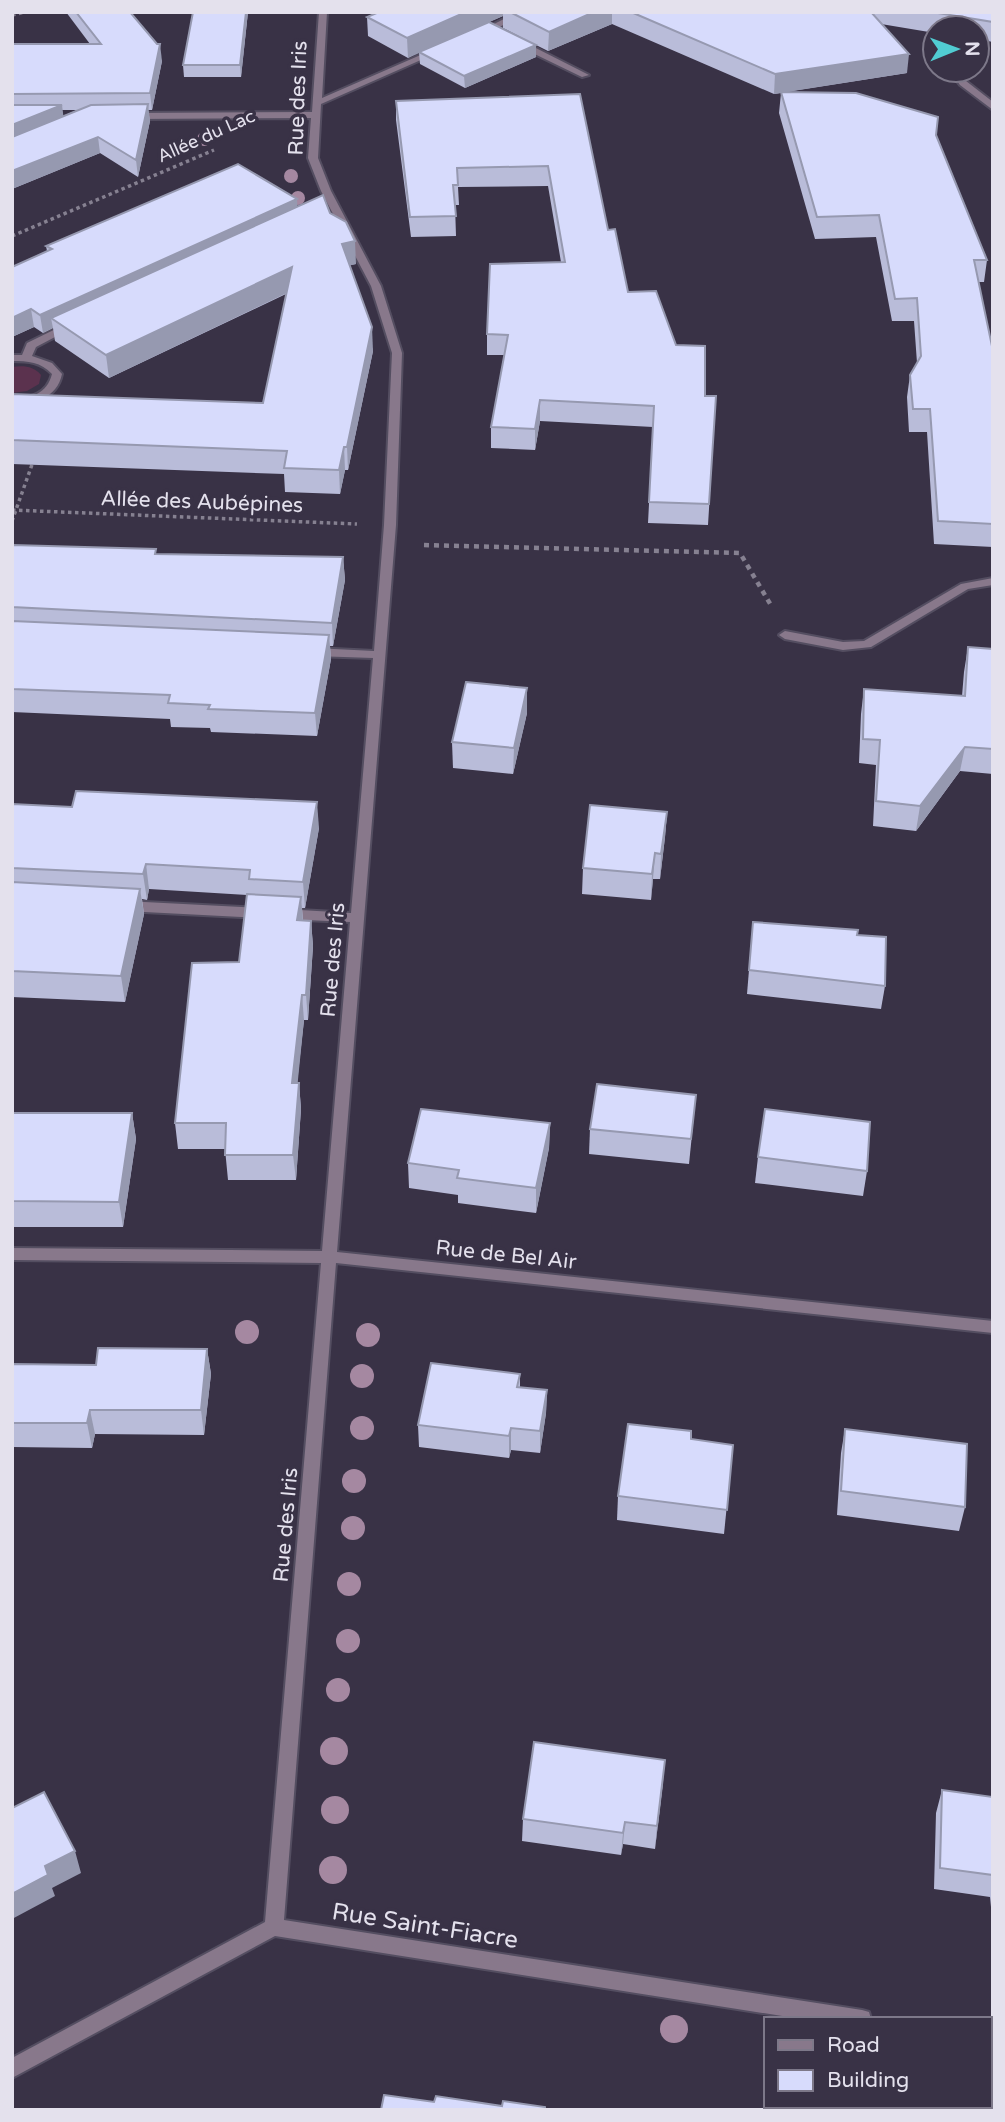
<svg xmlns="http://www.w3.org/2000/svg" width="1005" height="2122" viewBox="0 0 1005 2122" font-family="'Varela Round',sans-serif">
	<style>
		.green { fill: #5b324e }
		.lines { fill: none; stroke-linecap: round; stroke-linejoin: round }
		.street-casing { stroke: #544e61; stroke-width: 4 }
		.path-far1 { stroke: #868191; stroke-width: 3.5; stroke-dasharray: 3.5 3.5; stroke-linecap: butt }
		.path { stroke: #868191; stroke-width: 4.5; stroke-dasharray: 5 5; stroke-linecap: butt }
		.street { fill: #88788b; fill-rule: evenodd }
		.tree { fill: #a588a1 }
		.wall { fill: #b9bcd9; fill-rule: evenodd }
		.shaded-wall { fill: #9699b0 }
		.building { fill: #d7dbfc; stroke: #9699b0; stroke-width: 2 }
		.labels { text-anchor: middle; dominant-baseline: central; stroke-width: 7; stroke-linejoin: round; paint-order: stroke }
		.far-street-label { font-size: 18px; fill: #e4e1ed; stroke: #393246 }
		.street-label { font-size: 21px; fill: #e4e1ed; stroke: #393246 }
		.near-street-label { font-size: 24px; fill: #e4e1ed; stroke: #393246 }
	</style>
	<rect width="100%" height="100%" fill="#393246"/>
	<!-- green -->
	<path class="green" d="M 12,367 C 23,365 34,366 41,375 L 39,384 L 27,391 L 12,393 Z"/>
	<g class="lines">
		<defs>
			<g id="street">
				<path d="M 319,12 L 327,12 L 322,98 L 432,50 L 439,52 L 321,104 L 318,158 L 331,191 L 381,286 L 402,353 L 396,525 L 337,1252 L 993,1321 L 993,1333 L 336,1263 L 284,1920 L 862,2010 L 869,2012 L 871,2019 L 801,2019 L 275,1936 L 12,2078 L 12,2058 L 265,1922 L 321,1263 L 12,1260 L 12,1248 L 322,1251 L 350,922 L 283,919 L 276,914 L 283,909 L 351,913 L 373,658 L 314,656 L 308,652 L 314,648 L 374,651 L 384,525 L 392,353 L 371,286 L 321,191 L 308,158 L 311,118 L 132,119 L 127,116 L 132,113 L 312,112 Z"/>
				<path d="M 518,12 L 530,12 L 483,35 L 476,33 Z"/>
				<path d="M 516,41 L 522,41 L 589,75 L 582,77 L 516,45 Z"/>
				<path d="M 949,70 L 958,70 L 966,81 L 993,102 L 993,110 L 960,85 Z"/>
				<path d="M 70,322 L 74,323 L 74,327 L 36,347 L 32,356 L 52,363 L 62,374 C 57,398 35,404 12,405 L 12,399 C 31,398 47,394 52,374 C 41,362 28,361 12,361 L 12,355 L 22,355 L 27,343 Z"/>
				<path d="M 993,578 L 993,585 L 968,589 L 871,647 L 843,650 L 785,639 L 779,635 L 785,631 L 843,642 L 864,641 L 961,584 Z"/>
				<path d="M 125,901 L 262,908 L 269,913 L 262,918 L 125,911 L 118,906 Z"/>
				<rect x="989" y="2029" width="4" height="18"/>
				<path d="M 940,2106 L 960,2106 L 959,2110 L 939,2110 Z"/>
			</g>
		</defs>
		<!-- street casing -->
		<use href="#street" class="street-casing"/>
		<!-- path-far1 -->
		<g class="path-far1">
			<path d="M 12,15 L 25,12"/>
			<path d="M 12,236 L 214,150"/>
			<path d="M 12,510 L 357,524"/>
			<path d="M 12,521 L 34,459"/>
		</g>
		<!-- path -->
		<path class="path" d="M 424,545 L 740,553 L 772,607"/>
		<!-- street -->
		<use href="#street" class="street"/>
	</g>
	<!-- trees -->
	<g class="tree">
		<circle cx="204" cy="139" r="7"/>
		<circle cx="291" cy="176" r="7"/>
		<circle cx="298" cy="198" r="7"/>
		<circle cx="247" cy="1332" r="12"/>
		<circle cx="368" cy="1335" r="12"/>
		<circle cx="362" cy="1376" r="12"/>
		<circle cx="362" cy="1428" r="12"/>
		<circle cx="354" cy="1481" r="12"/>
		<circle cx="353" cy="1528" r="12"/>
		<circle cx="349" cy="1584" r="12"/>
		<circle cx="348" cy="1641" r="12"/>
		<circle cx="338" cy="1690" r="12"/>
		<circle cx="334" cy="1751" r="14"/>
		<circle cx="335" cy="1810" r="14"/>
		<circle cx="333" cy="1870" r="14"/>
		<circle cx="674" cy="2029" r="14"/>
	</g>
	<!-- wall -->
	<g class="wall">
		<path d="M 66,12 L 130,12 L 162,61 L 152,110 L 148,110 L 150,121 L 138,177 L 100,153 L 12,189 L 12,44 L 90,44 ZM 62,110 L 77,110 L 63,116 Z"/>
		<path d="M 193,12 L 248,12 L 241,77 L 184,77 L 183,65 Z"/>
		<path d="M 379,12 L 993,12 L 993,42 L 977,39 L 977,28 L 935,28 L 935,33 L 881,24 L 907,73 L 785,92 L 936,135 L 987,260 L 984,282 L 978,282 L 993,351 L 993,547 L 934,544 L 927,432 L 909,432 L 907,397 L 910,375 L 917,363 L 914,321 L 892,321 L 876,237 L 815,239 L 779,113 L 781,93 L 774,94 L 612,24 L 548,51 L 536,45 L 536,57 L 465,88 L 420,64 L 419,52 L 408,58 L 368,36 L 367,17 ZM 503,16 L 503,28 L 534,44 L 489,22 Z"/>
		<path d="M 580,94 L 608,230 L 628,292 L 676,345 L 705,396 L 716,396 L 708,525 L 648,523 L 653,427 L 540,421 L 535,450 L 491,448 L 491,427 L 504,355 L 487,355 L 487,334 L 561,262 L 548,186 L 458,187 L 459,205 L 455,205 L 456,236 L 411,237 L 396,120 L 396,101 Z"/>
		<path d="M 297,206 L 330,213 L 356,264 L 350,265 L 373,351 L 348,470 L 345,470 L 340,494 L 285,492 L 284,474 L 12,464 L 12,394 L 263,403 L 286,294 L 109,378 L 55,341 L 53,328 L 43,333 L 34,327 L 12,337 L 47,251 L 46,246 Z"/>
		<path d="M 12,545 L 157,554 L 343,557 L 345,580 L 333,646 L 330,646 L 331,659 L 317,736 L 211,732 L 210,728 L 171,727 L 170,719 L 12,712 Z"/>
		<path d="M 968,647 L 993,649 L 993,774 L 960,771 L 916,831 L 873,826 L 876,765 L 859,763 L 861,714 L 864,689 L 962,696 L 964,672 Z"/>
		<path d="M 527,688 L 527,713 L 513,774 L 453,768 L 452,742 Z"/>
		<path d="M 12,806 L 319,828 L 305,908 L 302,908 L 303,920 L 311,921 L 313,946 L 308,1020 L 304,1020 L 297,1083 L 299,1083 L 301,1109 L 296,1180 L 228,1180 L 225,1149 L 178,1149 L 175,1123 L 239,962 L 247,895 L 149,889 L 147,900 L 142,899 L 144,914 L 125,1002 L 12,997 Z"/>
		<path d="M 667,812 L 665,837 L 660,879 L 653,879 L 651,900 L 582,894 L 583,868 Z"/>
		<path d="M 753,922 L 857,935 L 885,986 L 881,1009 L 747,994 Z"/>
		<path d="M 696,1095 L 689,1164 L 589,1154 L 590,1129 Z"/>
		<path d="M 12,1113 L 132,1113 L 136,1139 L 123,1227 L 12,1227 Z"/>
		<path d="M 550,1123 L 549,1148 L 536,1213 L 458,1203 L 458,1195 L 409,1188 L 408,1163 Z"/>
		<path d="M 758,1157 L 867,1171 L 863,1196 L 755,1183 Z"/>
		<path d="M 207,1349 L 211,1374 L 204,1435 L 95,1434 L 92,1448 L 12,1447 L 12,1364 L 96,1365 Z"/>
		<path d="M 520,1374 L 520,1387 L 547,1390 L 546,1413 L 540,1453 L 511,1450 L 509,1458 L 419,1447 L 418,1425 Z"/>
		<path d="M 845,1429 L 965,1507 L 959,1531 L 837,1515 L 841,1453 Z"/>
		<path d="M 691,1439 L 733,1445 L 724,1534 L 617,1520 L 618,1496 Z"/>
		<path d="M 663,1782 L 655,1849 L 623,1844 L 621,1855 L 522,1841 L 523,1819 Z"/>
		<path d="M 942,1790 L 993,1797 L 993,1908 L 991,1907 L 990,1897 L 934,1889 L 936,1813 Z"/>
	</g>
	<!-- shaded-wall -->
	<g class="shaded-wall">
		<path d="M 246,12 L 248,12 L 241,77 L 240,65 Z"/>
		<path d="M 466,12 L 503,12 L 503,16 L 408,58 L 407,38 Z"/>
		<path d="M 594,12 L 612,12 L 612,24 L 548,51 L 549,32 Z"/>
		<path d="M 160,44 L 162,61 L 152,110 L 150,93 Z"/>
		<path d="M 536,45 L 536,57 L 465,88 L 464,76 Z"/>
		<path d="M 909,54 L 907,73 L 774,94 L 775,74 Z"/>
		<path d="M 148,104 L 150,121 L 138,177 L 136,160 Z"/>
		<path d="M 62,105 L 64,121 L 12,143 L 12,125 Z"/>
		<path d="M 98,137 L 100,153 L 12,189 L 12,171 Z"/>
		<path d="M 297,199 L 298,216 L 51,318 L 53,328 L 43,333 L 40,315 Z"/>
		<path d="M 355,241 L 356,264 L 343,267 L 342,244 Z"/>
		<path d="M 292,267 L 293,290 L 109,378 L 106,355 Z"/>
		<path d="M 31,309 L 34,327 L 12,337 L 12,318 Z"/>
		<path d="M 372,327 L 373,351 L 348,470 L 347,447 Z"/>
		<path d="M 540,400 L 540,421 L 535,450 L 535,429 Z"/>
		<path d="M 344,447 L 345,470 L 340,494 L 339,470 Z"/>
		<path d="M 343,557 L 345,580 L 333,646 L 332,623 Z"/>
		<path d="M 329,635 L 331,659 L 317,736 L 315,713 Z"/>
		<path d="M 527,688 L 527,713 L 513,774 L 514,748 Z"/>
		<path d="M 965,747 L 960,771 L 916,831 L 920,806 Z"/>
		<path d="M 317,802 L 319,828 L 305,908 L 303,882 Z"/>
		<path d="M 667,812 L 665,837 L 660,879 L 661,854 Z"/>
		<path d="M 655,853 L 653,879 L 651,900 L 652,874 Z"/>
		<path d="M 146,864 L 149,889 L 147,900 L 143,874 Z"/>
		<path d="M 140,889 L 144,914 L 125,1002 L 121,976 Z"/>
		<path d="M 301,897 L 303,922 L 297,920 Z"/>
		<path d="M 311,921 L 313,946 L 308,1020 L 306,995 Z"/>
		<path d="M 302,995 L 304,1020 L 295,1109 L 292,1083 Z"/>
		<path d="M 299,1083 L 301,1109 L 296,1180 L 293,1155 Z"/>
		<path d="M 132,1113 L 136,1139 L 123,1227 L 119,1202 Z"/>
		<path d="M 550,1123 L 549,1148 L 536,1213 L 536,1188 Z"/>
		<path d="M 207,1349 L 211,1374 L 204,1435 L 201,1410 Z"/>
		<path d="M 547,1390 L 546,1413 L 540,1453 L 540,1431 Z"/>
		<path d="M 90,1410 L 95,1434 L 92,1448 L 87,1423 Z"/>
		<path d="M 511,1428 L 511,1450 L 509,1458 L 509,1436 Z"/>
		<path d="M 665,1760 L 663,1782 L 655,1849 L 657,1826 Z"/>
		<path d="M 625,1822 L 623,1844 L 621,1855 L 623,1833 Z"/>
		<path d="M 75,1851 L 81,1873 L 52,1888 L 55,1896 L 12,1919 L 12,1894 L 45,1866 Z"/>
	</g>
	<!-- building -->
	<g class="building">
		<path d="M 76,12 L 130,12 L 157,44 L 160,44 L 150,93 L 12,94 L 12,44 L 101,44 Z"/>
		<path d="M 193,12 L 246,12 L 240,65 L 183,65 Z"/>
		<path d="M 379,12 L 466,12 L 407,38 L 367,17 Z"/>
		<path d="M 510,12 L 594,12 L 549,32 Z"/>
		<path d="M 631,12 L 871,12 L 909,54 L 775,74 Z"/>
		<path d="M 932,12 L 993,12 L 993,22 Z"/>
		<path d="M 489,22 L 536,45 L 464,76 L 419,52 Z"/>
		<path d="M 781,92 L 856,93 L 938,117 L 936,135 L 987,260 L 974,260 L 993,351 L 993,524 L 938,521 L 930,409 L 913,409 L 910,375 L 921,356 L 917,298 L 895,299 L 879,215 L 817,217 Z"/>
		<path d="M 580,94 L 608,230 L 615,229 L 628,292 L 656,291 L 676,345 L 705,346 L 705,396 L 716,396 L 709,504 L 649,502 L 654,406 L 540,400 L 535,429 L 491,427 L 508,335 L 487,334 L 490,264 L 565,262 L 548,166 L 457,168 L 458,185 L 453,185 L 456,216 L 410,217 L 396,101 Z"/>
		<path d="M 148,104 L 136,160 L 98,137 L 12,171 L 12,137 L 91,105 Z"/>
		<path d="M 12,105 L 62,105 L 12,125 Z"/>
		<path d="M 238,164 L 297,199 L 40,315 L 31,309 L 12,318 L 12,267 L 52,249 L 46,246 Z"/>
		<path d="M 323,195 L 330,213 L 346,222 L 355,241 L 342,244 L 372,327 L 347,447 L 344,447 L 339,470 L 284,468 L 287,451 L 12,440 L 12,394 L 263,403 L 292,267 L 106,355 L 51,318 Z"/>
		<path d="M 12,545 L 156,549 L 155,554 L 343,557 L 332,623 L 12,607 Z"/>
		<path d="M 12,621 L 329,635 L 315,713 L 208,709 L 210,705 L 168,703 L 170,695 L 12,689 Z"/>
		<path d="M 968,647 L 993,649 L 993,749 L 965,747 L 920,806 L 876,801 L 880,740 L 863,739 L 864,689 L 965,696 Z"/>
		<path d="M 466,682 L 527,688 L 514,748 L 452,742 Z"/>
		<path d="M 76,791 L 317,802 L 303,882 L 249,879 L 250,870 L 146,864 L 143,874 L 12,868 L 13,804 L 72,807 Z"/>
		<path d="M 590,805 L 667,812 L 661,854 L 655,853 L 652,874 L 583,868 Z"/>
		<path d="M 12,882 L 140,889 L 121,976 L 12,971 Z"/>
		<path d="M 247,894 L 301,897 L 297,920 L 311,921 L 306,995 L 302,995 L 292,1083 L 299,1083 L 293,1155 L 225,1155 L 226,1123 L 175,1123 L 192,963 L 239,962 Z"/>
		<path d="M 753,922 L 858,930 L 857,935 L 886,937 L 885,986 L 749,970 Z"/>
		<path d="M 597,1084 L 696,1095 L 691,1139 L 590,1129 Z"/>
		<path d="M 421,1109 L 550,1123 L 536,1188 L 457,1178 L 459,1170 L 408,1163 Z"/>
		<path d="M 765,1109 L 870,1122 L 867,1171 L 758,1157 Z"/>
		<path d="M 12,1113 L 132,1113 L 119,1202 L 12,1201 Z"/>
		<path d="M 98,1348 L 207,1349 L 201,1410 L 90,1410 L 87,1423 L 12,1423 L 12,1364 L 96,1365 Z"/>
		<path d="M 431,1363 L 520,1374 L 517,1387 L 547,1390 L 540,1431 L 511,1428 L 509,1436 L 418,1425 Z"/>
		<path d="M 628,1424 L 691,1431 L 691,1439 L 733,1445 L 727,1510 L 618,1496 Z"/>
		<path d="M 845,1429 L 967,1444 L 965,1507 L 841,1491 Z"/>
		<path d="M 534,1742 L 665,1760 L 657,1826 L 625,1822 L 623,1833 L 523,1819 Z"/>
		<path d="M 942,1790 L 993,1797 L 993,1875 L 940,1868 Z"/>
		<path d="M 44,1792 L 75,1851 L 45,1866 L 48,1875 L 12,1894 L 12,1808 Z"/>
		<path d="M 384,2095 L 434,2102 L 436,2096 L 502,2106 L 503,2101 L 545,2107 L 545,2110 L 381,2110 Z"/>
	</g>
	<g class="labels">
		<!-- far-street labels -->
		<g class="far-street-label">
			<text transform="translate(206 136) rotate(-24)">Allée du Lac</text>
		</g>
		<!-- street labels -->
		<g class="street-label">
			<text transform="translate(298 98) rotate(-88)">Rue des Iris</text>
			<text transform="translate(202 502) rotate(2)">Allée des Aubépines</text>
			<text transform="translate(333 960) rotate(-85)">Rue des Iris</text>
			<text transform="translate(506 1255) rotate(6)">Rue de Bel Air</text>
			<text transform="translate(286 1525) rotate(-85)">Rue des Iris</text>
		</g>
		<!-- near-street labels -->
		<g class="near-street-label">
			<text transform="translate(425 1926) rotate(9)">Rue Saint-Fiacre</text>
		</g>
	</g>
	<!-- border -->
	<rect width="1005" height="2122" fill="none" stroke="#e4e1ed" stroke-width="28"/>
	<!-- legend -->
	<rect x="764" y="2017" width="228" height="91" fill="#393246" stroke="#7d7889" stroke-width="2"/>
	<rect x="778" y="2040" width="35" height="10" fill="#88788b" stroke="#7d7889" stroke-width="2"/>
	<text x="827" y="2052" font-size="21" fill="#e4e1ed">Road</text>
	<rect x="778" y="2070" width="35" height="21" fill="#d7dbfc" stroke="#7d7889" stroke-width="2"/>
	<text x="827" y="2087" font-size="21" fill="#e4e1ed">Building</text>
	<!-- north arrow -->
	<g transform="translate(956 49) rotate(89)"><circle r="33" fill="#393246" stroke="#7d7889" stroke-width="2"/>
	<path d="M0-5L12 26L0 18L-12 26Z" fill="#51ccd2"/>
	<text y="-10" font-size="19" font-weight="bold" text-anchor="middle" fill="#e4e1ed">N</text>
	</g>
</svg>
